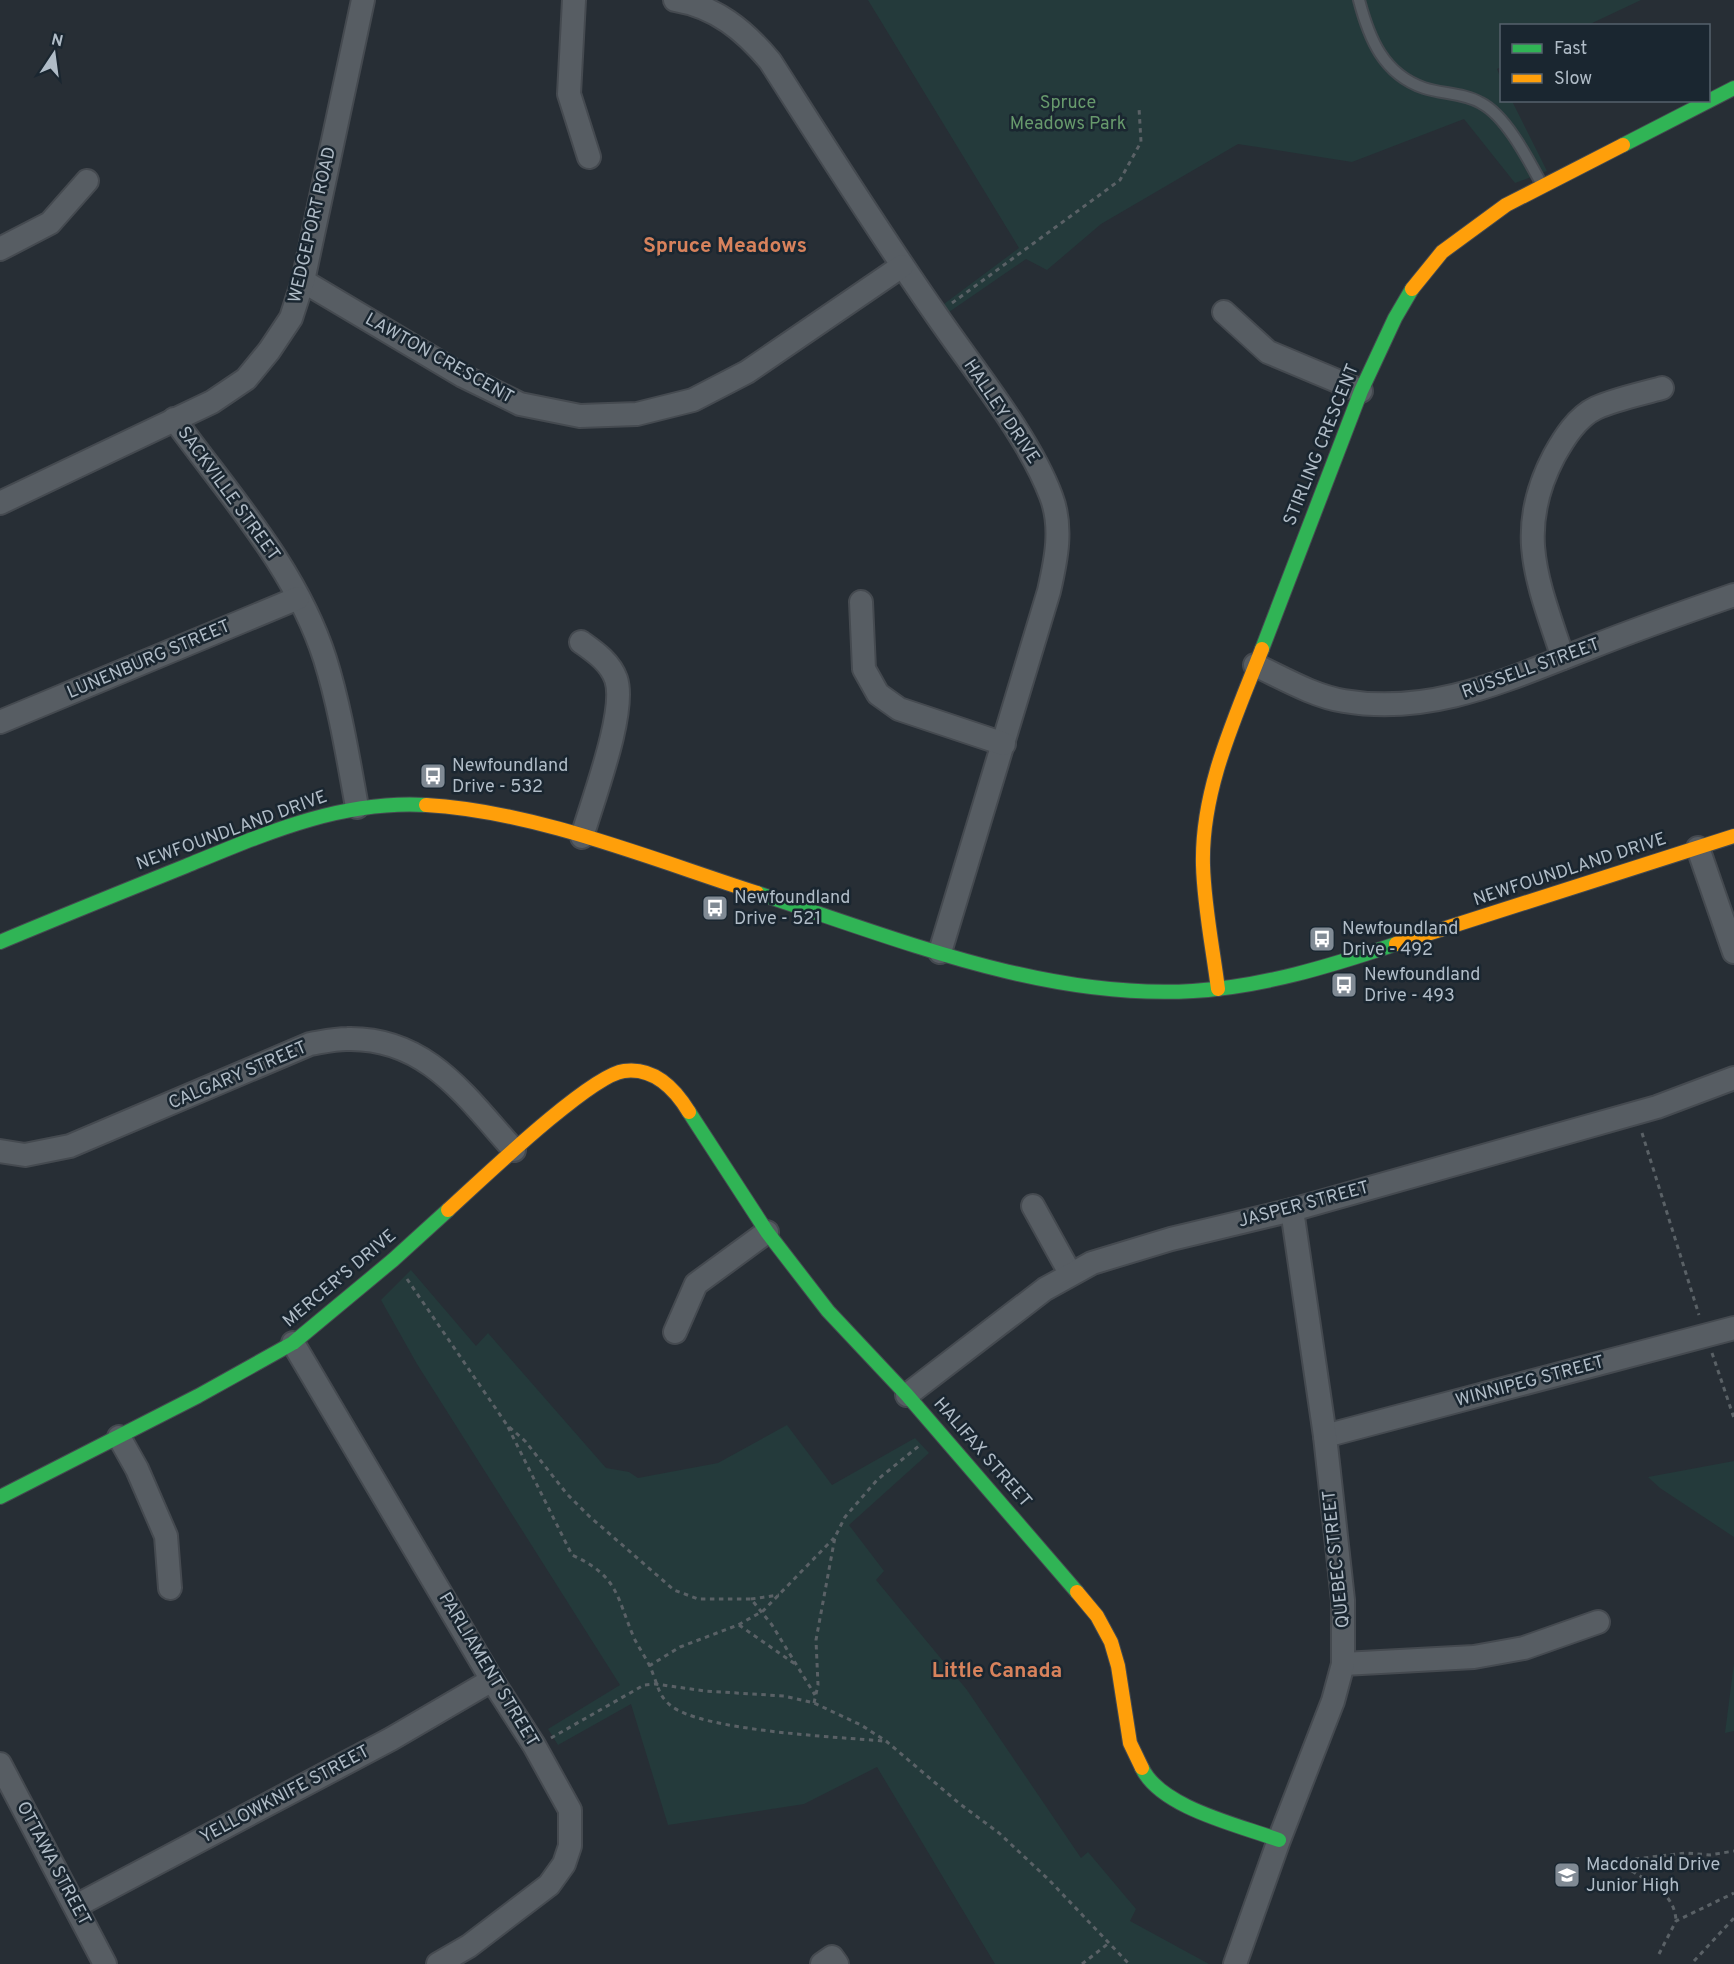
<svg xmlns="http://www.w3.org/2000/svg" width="1734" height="1964" viewBox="0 0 1734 1964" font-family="Overpass,sans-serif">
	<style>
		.green { fill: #243a3b }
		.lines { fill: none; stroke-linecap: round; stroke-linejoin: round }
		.lane-casing { stroke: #454a50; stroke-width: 14 }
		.street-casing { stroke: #454a50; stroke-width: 26 }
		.fast-casing { stroke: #454a50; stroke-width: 16 }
		.slow-casing { stroke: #454a50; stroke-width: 16 }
		.path { stroke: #5a6166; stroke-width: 3; stroke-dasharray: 4.5 4.5; stroke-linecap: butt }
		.lane { stroke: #575d63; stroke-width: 10 }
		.street { stroke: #575d63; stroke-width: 22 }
		.fast { stroke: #30b455; stroke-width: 14 }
		.slow { stroke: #ff9f0a; stroke-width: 14 }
		.labels { text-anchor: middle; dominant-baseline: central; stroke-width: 5; stroke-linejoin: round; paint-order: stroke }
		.park-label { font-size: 18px; fill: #67996c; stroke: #1a2630 }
		.street-label { font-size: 18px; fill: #b0bcc7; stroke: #1a2630 }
		.poi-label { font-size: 18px; fill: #b0bcc7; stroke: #1a2630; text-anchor: start }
		.quarter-label { font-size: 21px; font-weight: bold; fill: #d7825c; stroke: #1a2630 }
	</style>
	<rect width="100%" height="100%" fill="#272e35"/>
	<!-- green -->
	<g class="green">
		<path d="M 868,0 L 1641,0 L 1588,25 L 1502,26 L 1501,67 L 1497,69 L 1501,79 L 1502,100 L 1512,101 L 1547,171 L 1515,183 L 1464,119 L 1352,162 L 1238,144 L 1101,224 L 1047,270 L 1026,259 L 949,312 L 944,304 L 1019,248 Z"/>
		<path d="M 411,1270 L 476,1346 L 488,1333 L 606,1468 L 629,1472 L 638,1478 L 718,1463 L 787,1425 L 832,1485 L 915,1438 L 929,1453 L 849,1525 L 884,1571 L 876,1580 L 967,1690 L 1081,1858 L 1088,1852 L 1136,1909 L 1130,1921 L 1209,1964 L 995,1964 L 877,1767 L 804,1804 L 668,1825 L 631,1704 L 558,1745 L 548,1729 L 620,1685 L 417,1364 L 381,1300 Z"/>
		<path d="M 1734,1461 L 1734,1537 L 1660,1488 L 1648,1477 Z"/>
		<path d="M 1734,1663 L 1734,1731 L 1725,1733 Z"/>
	</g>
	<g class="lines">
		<defs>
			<path id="lane" d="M 1359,0 C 1369,38 1383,74 1424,88 C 1442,94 1464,93 1481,103 C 1506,116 1528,159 1541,183"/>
			<g id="street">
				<path d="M 574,0 L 569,94 L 589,157"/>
				<path d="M 675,0 C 716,7 744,30 770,61 C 825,147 879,233 937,316 C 974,370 1029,437 1051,496 C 1063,527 1056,560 1049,591 L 940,952"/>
				<path d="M 0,249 L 50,223 L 87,181"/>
				<path d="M 303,281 L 463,376 L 520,404 L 580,416 L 637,414 L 693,400 L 747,372 L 902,266"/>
				<path d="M 1224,312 L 1268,352 L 1361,391"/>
				<path d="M 174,419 C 229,495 296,568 325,659 C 340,707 348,758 357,807"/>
				<path d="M 0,503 L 212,402 L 246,379 L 269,351 L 291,318 L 303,281 L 363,0"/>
				<path d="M 861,602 L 864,669 L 878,694 L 899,709 L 1004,744"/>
				<path d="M 581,642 C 595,652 610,662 616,679 C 627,711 592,802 582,837"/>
				<path d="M 1563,658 C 1538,582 1514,532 1554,456 C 1564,438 1577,417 1596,408 C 1616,399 1641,394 1662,388"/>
				<path d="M 1255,665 C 1283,678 1313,696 1344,701 C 1432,716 1508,679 1589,648 C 1637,629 1685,612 1734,595"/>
				<path d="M 0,722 L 298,598"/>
				<path d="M 1698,848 L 1734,952"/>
				<path d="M 0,1151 L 25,1155 L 70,1146 L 310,1044 C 322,1042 335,1039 347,1039 C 427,1037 466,1097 514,1150"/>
				<path d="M 1033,1206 L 1070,1273"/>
				<path d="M 675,1332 L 696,1284 L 767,1232"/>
				<path d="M 293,1343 L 492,1680 L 534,1745 L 570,1810 L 570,1846 L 564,1864 L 549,1885 L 469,1946 L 438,1964"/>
				<path d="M 907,1395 L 1045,1289 L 1092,1263 L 1171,1239 L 1292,1210 L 1657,1107 L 1734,1078"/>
				<path d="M 1325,1436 L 1734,1328"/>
				<path d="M 119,1437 L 137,1469 L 166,1536 L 170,1588"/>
				<path d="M 1343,1664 L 1474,1657 L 1524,1648 L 1598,1622"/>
				<path d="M 0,1764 L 105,1964"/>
				<path d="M 76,1906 L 391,1739 L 492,1680"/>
				<path d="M 822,1964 L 832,1957 L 837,1964"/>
				<path d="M 1235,1964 L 1279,1840 L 1333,1701 L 1343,1664 L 1343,1600 L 1325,1436 L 1292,1210"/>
			</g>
			<g id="fast">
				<path d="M 1623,145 L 1734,88"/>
				<path d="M 1262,649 L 1361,391 L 1395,318 L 1412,289"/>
				<path d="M 757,893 C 896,938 1044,1000 1193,991 C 1262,987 1330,966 1396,944"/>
				<path d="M 0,942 C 62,916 124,891 186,866 C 264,834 340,800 426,805"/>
				<path d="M 689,1112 L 767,1232 L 828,1311 L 907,1395 L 1077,1592"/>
				<path d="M 0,1497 L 198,1396 L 293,1343 L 393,1260 L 448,1210"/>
				<path d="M 1142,1768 C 1161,1808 1239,1825 1279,1840"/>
			</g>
			<g id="slow">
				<path d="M 1412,289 L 1442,252 L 1506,205 L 1623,145"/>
				<path d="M 426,805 C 535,811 654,860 757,893"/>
				<path d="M 1396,944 L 1734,836"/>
				<path d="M 1218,989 C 1213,949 1204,906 1203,865 C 1201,790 1235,718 1262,649"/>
				<path d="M 448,1210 C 479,1182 590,1075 624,1071 C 654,1067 675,1089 689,1112"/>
				<path d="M 1077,1592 L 1097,1616 L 1111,1642 L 1118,1666 L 1130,1743 L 1142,1768"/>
			</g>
		</defs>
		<!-- lane casing -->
		<use href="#lane" class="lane-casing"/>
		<!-- street casing -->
		<use href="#street" class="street-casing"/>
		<!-- fast casing -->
		<use href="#fast" class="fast-casing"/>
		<!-- slow casing -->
		<use href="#slow" class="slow-casing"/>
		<!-- path -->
		<g class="path">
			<path d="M 952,303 L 1120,180 L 1141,142 L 1139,108"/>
			<path d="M 1642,1133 L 1699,1315"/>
			<path d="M 407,1279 L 507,1425 L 525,1441 L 567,1494 L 589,1516 L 674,1590 L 698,1599 L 751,1599 L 772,1625 L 815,1695"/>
			<path d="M 1712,1353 L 1734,1418"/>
			<path d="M 508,1427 L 572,1555 C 618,1576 616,1595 634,1638 C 640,1650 649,1662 653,1674 C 658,1686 659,1696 670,1705 C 700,1731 839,1737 883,1741"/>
			<path d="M 751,1599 L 779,1595"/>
			<path d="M 739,1625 L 795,1664"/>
			<path d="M 649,1666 L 680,1647 L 738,1625 L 763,1611 L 834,1538"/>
			<path d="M 814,1703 L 818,1685 L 816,1640 L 835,1537 L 845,1517 L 877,1480 L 920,1445"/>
			<path d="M 551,1738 L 644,1685 L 655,1684 L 705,1691 L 784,1696 L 814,1703 L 861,1725 L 886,1741 L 960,1804 L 999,1833 L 1049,1880 L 1129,1964"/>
			<path d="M 1617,1861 L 1686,1853 L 1710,1855 L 1734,1851"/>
			<path d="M 1617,1861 C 1640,1879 1675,1889 1676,1921"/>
			<path d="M 1659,1954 L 1676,1921 L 1734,1893"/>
			<path d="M 1694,1961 L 1734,1918"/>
			<path d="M 1082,1964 L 1109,1943"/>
		</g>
		<!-- lane -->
		<use href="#lane" class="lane"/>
		<!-- street -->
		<use href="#street" class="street"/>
		<!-- fast -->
		<use href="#fast" class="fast"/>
		<!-- slow -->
		<use href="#slow" class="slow"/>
	</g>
	<!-- icons -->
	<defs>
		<symbol id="bus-square" viewBox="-11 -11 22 22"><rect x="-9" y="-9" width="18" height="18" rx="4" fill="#808a94" stroke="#1a2630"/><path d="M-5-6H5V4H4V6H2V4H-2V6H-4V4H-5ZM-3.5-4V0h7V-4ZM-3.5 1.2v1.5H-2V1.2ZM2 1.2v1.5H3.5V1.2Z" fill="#fff"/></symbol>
		<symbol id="school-square" viewBox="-11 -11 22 22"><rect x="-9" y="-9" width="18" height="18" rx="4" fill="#808a94" stroke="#1a2630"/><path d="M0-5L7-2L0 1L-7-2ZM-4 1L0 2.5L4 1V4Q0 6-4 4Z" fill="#fff"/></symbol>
	</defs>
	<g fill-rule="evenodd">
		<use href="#bus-square" x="418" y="761" width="30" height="30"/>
		<use href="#bus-square" x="700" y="893" width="30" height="30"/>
		<use href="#bus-square" x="1307" y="924" width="30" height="30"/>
		<use href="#bus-square" x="1329" y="970" width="30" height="30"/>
		<use href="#school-square" x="1552" y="1860" width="30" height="30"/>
	</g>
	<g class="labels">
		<!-- park labels -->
		<g class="park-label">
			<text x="1068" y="103">Spruce<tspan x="1068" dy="21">Meadows Park</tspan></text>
		</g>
		<!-- street labels -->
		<g class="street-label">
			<text transform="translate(313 225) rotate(-77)">WEDGEPORT ROAD</text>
			<text transform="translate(439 359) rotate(29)">LAWTON CRESCENT</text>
			<text transform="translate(1001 412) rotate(56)">HALLEY DRIVE</text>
			<text transform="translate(1322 445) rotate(-68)">STIRLING CRESCENT</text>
			<text transform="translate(228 494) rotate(54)">SACKVILLE STREET</text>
			<text transform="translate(149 660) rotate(-23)">LUNENBURG STREET</text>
			<text transform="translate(1531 669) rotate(-20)">RUSSELL STREET</text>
			<text transform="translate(232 831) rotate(-20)">NEWFOUNDLAND DRIVE</text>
			<text transform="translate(1570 870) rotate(-18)">NEWFOUNDLAND DRIVE</text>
			<text transform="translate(238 1076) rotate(-23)">CALGARY STREET</text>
			<text transform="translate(1304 1205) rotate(-15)">JASPER STREET</text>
			<text transform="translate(340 1279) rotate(-40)">MERCER'S DRIVE</text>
			<text transform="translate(1530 1382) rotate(-15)">WINNIPEG STREET</text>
			<text transform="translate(982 1453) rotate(49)">HALIFAX STREET</text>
			<text transform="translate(1337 1559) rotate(-96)">QUEBEC STREET</text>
			<text transform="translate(488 1670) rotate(59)">PARLIAMENT STREET</text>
			<text transform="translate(285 1795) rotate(-28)">YELLOWKNIFE STREET</text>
			<text transform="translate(53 1864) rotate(62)">OTTAWA STREET</text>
		</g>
		<!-- poi labels -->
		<g class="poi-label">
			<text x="452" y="766">Newfoundland<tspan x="452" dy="21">Drive - 532</tspan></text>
			<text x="734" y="898">Newfoundland<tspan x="734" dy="21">Drive - 521</tspan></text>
			<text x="1342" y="929">Newfoundland<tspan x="1342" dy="21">Drive - 492</tspan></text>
			<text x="1364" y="975">Newfoundland<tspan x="1364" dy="21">Drive - 493</tspan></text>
			<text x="1586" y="1865">Macdonald Drive<tspan x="1586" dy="21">Junior High</tspan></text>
		</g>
		<!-- quarter labels -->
		<g class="quarter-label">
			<text x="725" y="246">Spruce Meadows</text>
			<text x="997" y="1671">Little Canada</text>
		</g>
	</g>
	<!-- legend -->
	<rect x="1500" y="24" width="210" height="78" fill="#1a2630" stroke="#56626c" stroke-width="1.5"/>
	<rect x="1512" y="44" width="30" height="9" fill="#30b455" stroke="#56626c" stroke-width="1.5"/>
	<text x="1554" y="54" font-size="18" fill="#b0bcc7">Fast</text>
	<rect x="1512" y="74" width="30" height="9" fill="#ff9f0a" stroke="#56626c" stroke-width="1.5"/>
	<text x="1554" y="84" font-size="18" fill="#b0bcc7">Slow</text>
	<!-- north arrow -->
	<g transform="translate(54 54) rotate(13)" stroke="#1a2630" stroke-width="4.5" paint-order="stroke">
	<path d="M0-4.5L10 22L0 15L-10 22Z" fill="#b0bcc7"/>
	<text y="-9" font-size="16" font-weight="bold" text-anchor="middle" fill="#b0bcc7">N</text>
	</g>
</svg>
